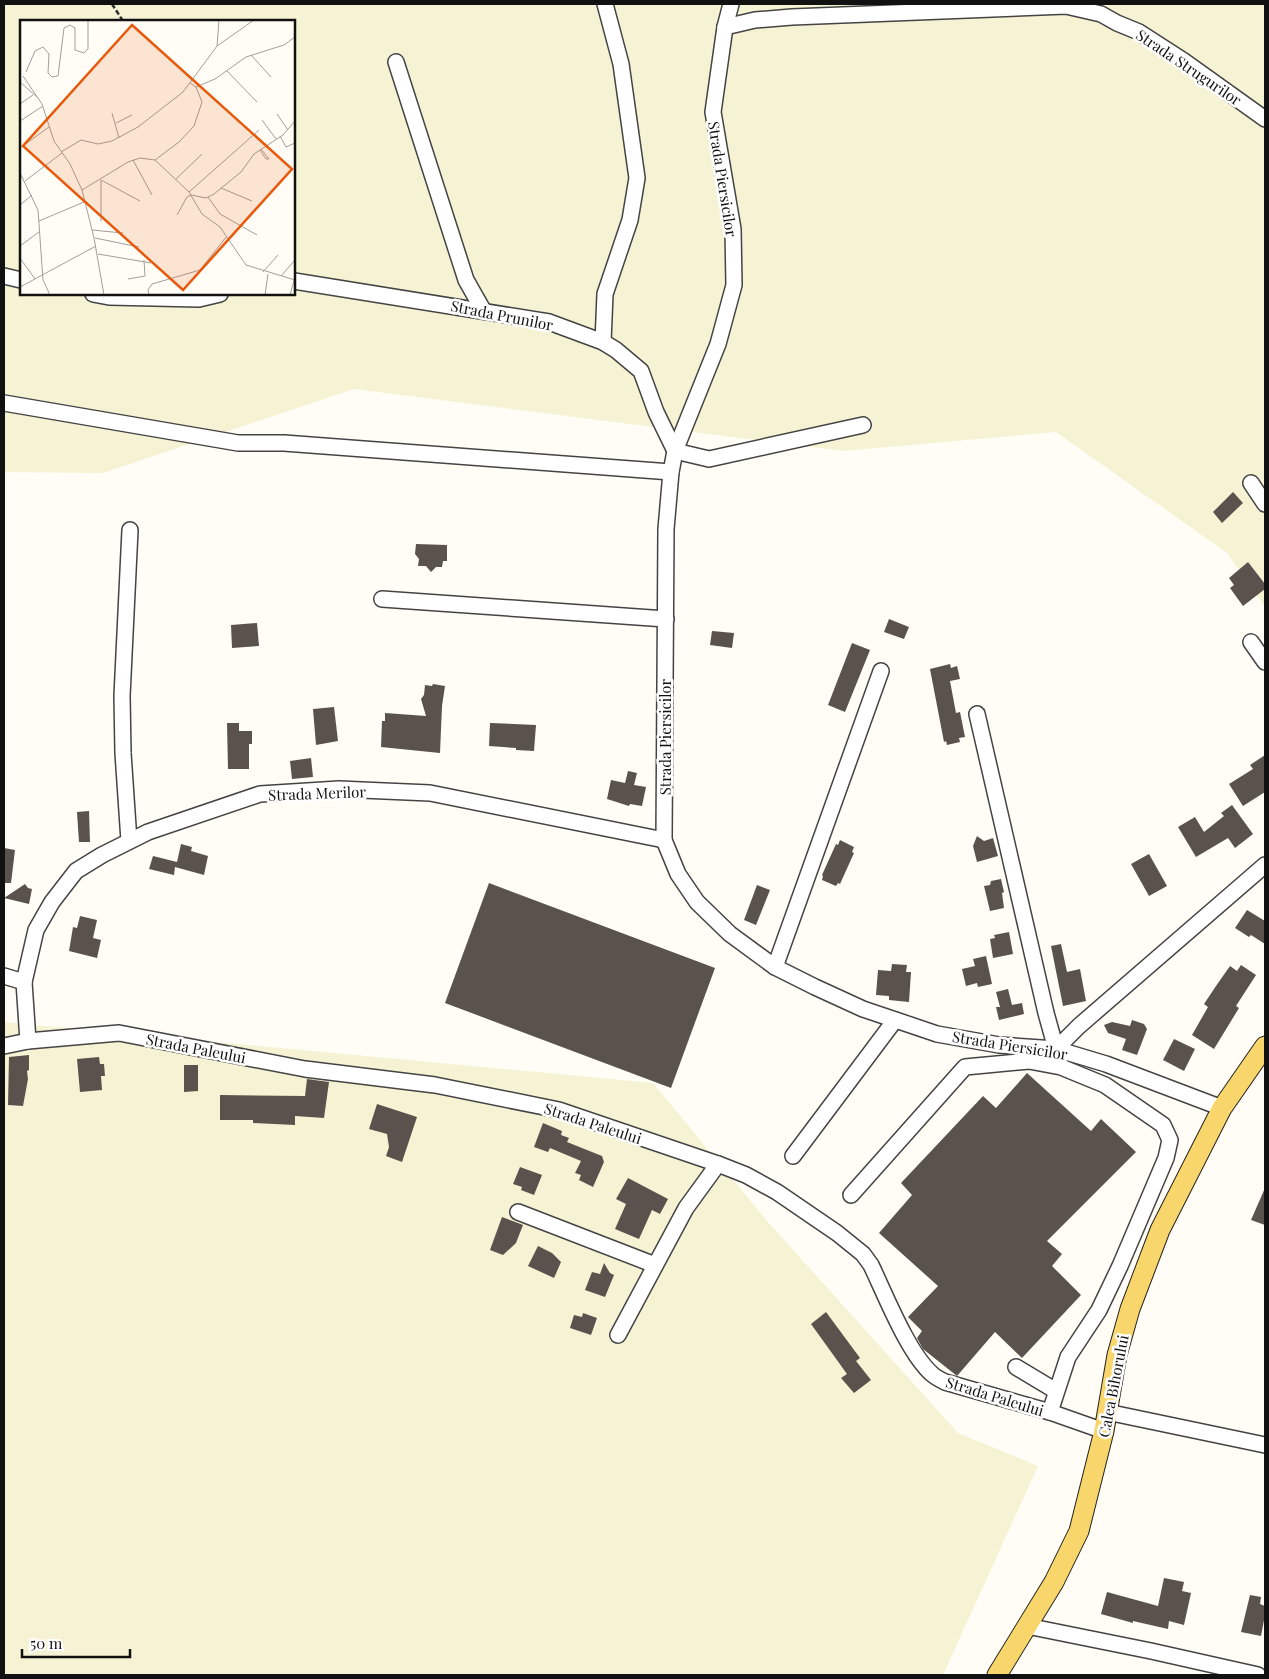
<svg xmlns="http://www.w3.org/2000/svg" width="1269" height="1679" viewBox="0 0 1269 1679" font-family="'Playfair Display',serif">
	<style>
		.farmland { fill: #f6f3d4; fill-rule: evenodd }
		.building { fill: #5a524d }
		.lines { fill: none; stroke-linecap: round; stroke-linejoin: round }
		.minor-casing { stroke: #444; stroke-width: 18 }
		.major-casing { stroke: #222; stroke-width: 21 }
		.path { stroke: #333; stroke-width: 2.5; stroke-dasharray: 5 2.5; stroke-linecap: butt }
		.minor { stroke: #fff; stroke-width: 15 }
		.major { stroke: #f9d66b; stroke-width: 19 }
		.labels { text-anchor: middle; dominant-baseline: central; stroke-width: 5; stroke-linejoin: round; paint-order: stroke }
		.street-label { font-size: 15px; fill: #111; stroke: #fff }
		.inset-road { fill: none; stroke: #a09f9a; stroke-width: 1 }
		.view { fill: #e8590c; fill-opacity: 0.15; stroke: #e8590c; stroke-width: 2.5 }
		.inset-edge { fill: none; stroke: #111; stroke-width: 2.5 }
	</style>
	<rect width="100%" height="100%" fill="#fffdf5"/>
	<!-- farmland -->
	<g class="farmland">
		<path d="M 4,4 L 1265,4 L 1265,607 L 1227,553 L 1056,432 L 843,451 L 354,389 L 103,473 L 4,472 ZM 21,21 L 294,21 L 294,294 L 21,294 Z"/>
		<path d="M 4,1022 L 653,1083 L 768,1222 L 958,1433 L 1038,1466 L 943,1675 L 4,1675 Z"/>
	</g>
	<!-- building -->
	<g class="building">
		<path d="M 1233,492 L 1243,503 L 1222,523 L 1213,512 Z"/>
		<path d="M 416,544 L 447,545 L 447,561 L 443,561 L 442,567 L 436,567 L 431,572 L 426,566 L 418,566 L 419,559 L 415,554 Z"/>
		<path d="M 1248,562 L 1265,584 L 1265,589 L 1243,606 L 1230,588 L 1234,585 L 1229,578 Z"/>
		<path d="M 889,619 L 909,627 L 904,639 L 884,632 Z"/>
		<path d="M 257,623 L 259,646 L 232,648 L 231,625 Z"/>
		<path d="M 712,631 L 734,633 L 732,648 L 710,645 Z"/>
		<path d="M 852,643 L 870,650 L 845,712 L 828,705 Z"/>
		<path d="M 950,664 L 951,668 L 957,666 L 960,679 L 950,681 L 956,713 L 960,712 L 965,737 L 959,738 L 960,742 L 947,745 L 946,741 L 944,742 L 930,669 Z"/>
		<path d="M 433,684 L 445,686 L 442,706 L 440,753 L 381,747 L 382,721 L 385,721 L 385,713 L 426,716 L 421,699 L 424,695 L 425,685 L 432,686 Z"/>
		<path d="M 334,707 L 338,741 L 316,745 L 313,709 Z"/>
		<path d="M 227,723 L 239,723 L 239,731 L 252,731 L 252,744 L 249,744 L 249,769 L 228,769 Z"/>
		<path d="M 490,723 L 536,725 L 534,751 L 516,750 L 516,748 L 489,746 Z"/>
		<path d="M 1265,755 L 1265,792 L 1243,806 L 1229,784 L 1253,769 L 1250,765 Z"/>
		<path d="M 311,758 L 313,777 L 292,779 L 290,761 Z"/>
		<path d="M 628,771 L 637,773 L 634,785 L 646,787 L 642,806 L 630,804 L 629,806 L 607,799 L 611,780 L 625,783 Z"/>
		<path d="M 1232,805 L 1253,834 L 1235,848 L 1228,838 L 1196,857 L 1178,827 L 1195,817 L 1204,832 L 1224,816 L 1221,813 Z"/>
		<path d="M 89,811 L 90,842 L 79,842 L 77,812 Z"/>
		<path d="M 977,836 L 984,841 L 993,838 L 998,856 L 977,862 L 973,846 Z"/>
		<path d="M 840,840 L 854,847 L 852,852 L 854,853 L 840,884 L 838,883 L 836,886 L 822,880 L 823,876 L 822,875 L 836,844 L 838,845 Z"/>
		<path d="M 181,844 L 192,847 L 191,851 L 208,856 L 204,875 L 175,867 L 174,875 L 149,869 L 153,856 L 177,862 Z"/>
		<path d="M 4,848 L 15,850 L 11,883 L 4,883 Z"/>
		<path d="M 1149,854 L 1167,886 L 1149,896 L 1131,864 Z"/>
		<path d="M 1001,879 L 1004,892 L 1002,893 L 1004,908 L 990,911 L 984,886 L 990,885 L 991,881 Z"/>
		<path d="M 489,883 L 715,968 L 671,1088 L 445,1003 Z"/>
		<path d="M 25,884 L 28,888 L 32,889 L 29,904 L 4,898 Z"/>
		<path d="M 757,885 L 770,890 L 756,925 L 744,920 Z"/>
		<path d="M 1247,910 L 1265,921 L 1265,944 L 1251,935 L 1249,937 L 1235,928 Z"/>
		<path d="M 80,916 L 97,920 L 93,938 L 101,940 L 97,958 L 69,951 L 73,927 L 77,928 Z"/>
		<path d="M 1009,932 L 1013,954 L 993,958 L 990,939 L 995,938 L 994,935 Z"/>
		<path d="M 1061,944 L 1067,972 L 1080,969 L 1086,1001 L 1063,1006 L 1051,946 Z"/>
		<path d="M 986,956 L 992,984 L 978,987 L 977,983 L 966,986 L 962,969 L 975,966 L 973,959 Z"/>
		<path d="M 892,964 L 907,965 L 906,972 L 911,972 L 909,1002 L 889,1000 L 889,996 L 876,995 L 878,970 L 891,971 Z"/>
		<path d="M 1241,965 L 1256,975 L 1236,1006 L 1239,1008 L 1214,1049 L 1192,1035 L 1208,1007 L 1204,1004 L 1216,986 L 1230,966 L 1237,971 Z"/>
		<path d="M 1008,989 L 1012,1005 L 1022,1003 L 1024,1014 L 999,1020 L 996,1007 L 1000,1007 L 996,992 Z"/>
		<path d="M 1132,1020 L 1144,1024 L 1147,1029 L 1137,1055 L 1122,1050 L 1126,1039 L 1108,1033 L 1104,1025 L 1112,1022 L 1130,1026 Z"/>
		<path d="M 1174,1039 L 1195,1049 L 1184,1071 L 1163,1060 Z"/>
		<path d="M 29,1055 L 29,1070 L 27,1071 L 28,1079 L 23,1106 L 8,1105 L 9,1057 Z"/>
		<path d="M 99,1057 L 100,1064 L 104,1064 L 105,1076 L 101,1076 L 102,1090 L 80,1092 L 77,1059 Z"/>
		<path d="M 184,1065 L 198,1065 L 198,1091 L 184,1092 Z"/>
		<path d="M 1027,1073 L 1091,1131 L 1101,1119 L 1136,1152 L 1047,1241 L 1062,1254 L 1052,1266 L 1081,1295 L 1022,1358 L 995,1332 L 957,1376 L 923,1349 L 917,1338 L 922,1331 L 908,1317 L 938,1286 L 879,1233 L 912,1195 L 901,1183 L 983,1096 L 996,1108 Z"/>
		<path d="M 307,1079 L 329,1082 L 324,1118 L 295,1116 L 295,1125 L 253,1123 L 253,1120 L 220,1120 L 220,1095 L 305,1096 Z"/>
		<path d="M 377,1104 L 417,1117 L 402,1162 L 386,1156 L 389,1147 L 387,1134 L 369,1129 Z"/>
		<path d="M 543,1123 L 562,1131 L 561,1135 L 569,1138 L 567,1142 L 602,1156 L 604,1162 L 593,1187 L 579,1180 L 581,1175 L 575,1173 L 581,1161 L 550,1148 L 548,1152 L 534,1147 Z"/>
		<path d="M 520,1167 L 542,1175 L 534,1195 L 521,1190 L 522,1187 L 513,1184 Z"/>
		<path d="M 628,1178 L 668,1199 L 660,1214 L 652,1210 L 639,1239 L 615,1229 L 626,1204 L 616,1199 Z"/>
		<path d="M 1265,1188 L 1265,1225 L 1251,1220 Z"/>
		<path d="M 502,1217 L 523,1225 L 516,1243 L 503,1255 L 490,1250 Z"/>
		<path d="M 538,1246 L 552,1253 L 561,1262 L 554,1278 L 528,1266 Z"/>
		<path d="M 604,1263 L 610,1273 L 614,1275 L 605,1297 L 585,1290 L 592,1272 L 600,1274 Z"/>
		<path d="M 826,1312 L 860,1358 L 856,1361 L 871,1380 L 854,1393 L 841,1378 L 847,1374 L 811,1324 Z"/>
		<path d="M 583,1313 L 597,1318 L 591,1335 L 570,1328 L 574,1315 L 582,1317 Z"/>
		<path d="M 1164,1578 L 1184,1582 L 1182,1591 L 1191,1593 L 1184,1625 L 1169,1621 L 1168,1629 L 1133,1621 L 1133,1623 L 1101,1614 L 1107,1592 L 1158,1606 Z"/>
		<path d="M 1250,1595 L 1261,1597 L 1260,1604 L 1265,1606 L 1265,1615 L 1261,1636 L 1241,1632 Z"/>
	</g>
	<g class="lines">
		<defs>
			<g id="minor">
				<path d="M 731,4 L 725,27 L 713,112 L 733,229 L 734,285 L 718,344 L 675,451 L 671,472 L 666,529 L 664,840 L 678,874 L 697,902 L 730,934 L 775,967 L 815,987 L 863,1009 L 937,1034 L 999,1045 L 1056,1049 L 1106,1064 L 1222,1108"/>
				<path d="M 725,27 L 755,20 L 792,17 L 1066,6 L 1101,14 L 1117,23 L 1139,32 L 1184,61 L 1265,119"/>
				<path d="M 396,62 L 466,280 L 483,310"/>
				<path d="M 4,276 L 21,280"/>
				<path d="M 294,281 L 549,322 L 603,342 L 616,350 L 641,371 L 656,412 L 675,451 L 709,459 L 863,425"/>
				<path d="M 93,294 L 109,297 L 199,299 L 220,294"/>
				<path d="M 603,342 L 605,294 L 630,220 L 637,178 L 621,64 L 605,4"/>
				<path d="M 4,403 L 238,443 L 284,443 L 671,472"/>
				<path d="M 1251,483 L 1265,504"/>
				<path d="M 382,599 L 666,619"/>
				<path d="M 1251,642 L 1265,662"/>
				<path d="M 977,714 L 1046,1013 L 1056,1049 L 1079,1026 L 1265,865"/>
				<path d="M 129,841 L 123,753 L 122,696 L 130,530"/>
				<path d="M 775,967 L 881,671"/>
				<path d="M 4,976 L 24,982 L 28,1041"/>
				<path d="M 24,982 L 36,930 L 52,902 L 76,871 L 102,855 L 148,832 L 260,794 L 339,789 L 430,793 L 664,840"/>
				<path d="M 4,1046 L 28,1041 L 119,1033 L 305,1069 L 435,1085 L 559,1110 L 718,1164 L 746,1175 L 777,1192 L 837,1233 L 863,1254 L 871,1265 C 885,1294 908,1353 932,1374 C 935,1377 941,1380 945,1382 L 1050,1412 L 1104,1431"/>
				<path d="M 793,1156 L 895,1020"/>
				<path d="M 851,1195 L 965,1067 L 1029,1061 L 1061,1067 L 1105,1085 L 1163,1125 L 1170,1140 L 1166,1158 L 1120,1266 L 1099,1310 L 1068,1357 L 1050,1412"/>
				<path d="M 518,1212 L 655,1265"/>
				<path d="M 618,1335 L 686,1208 L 718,1164"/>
				<path d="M 1016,1367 L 1056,1391"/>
				<path d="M 1107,1412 L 1265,1445"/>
				<path d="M 1027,1626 L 1151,1651 L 1258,1675"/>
			</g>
			<path id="major" d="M 997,1675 L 1054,1582 L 1079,1531 L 1104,1431 L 1117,1355 L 1130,1309 L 1160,1230 L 1222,1108 L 1265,1046"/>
		</defs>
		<!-- minor casing -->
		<use href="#minor" class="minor-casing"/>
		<!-- major casing -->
		<use href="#major" class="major-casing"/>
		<!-- path -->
		<path class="path" d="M 112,4 L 123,21"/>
		<!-- minor -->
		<use href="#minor" class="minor"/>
		<!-- major -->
		<use href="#major" class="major"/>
	</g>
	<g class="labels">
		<!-- street labels -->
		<g class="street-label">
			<text transform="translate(1189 67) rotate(34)">Strada Strugurilor</text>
			<text transform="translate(723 179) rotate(81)">Strada Piersicilor</text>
			<text transform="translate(502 315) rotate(11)">Strada Prunilor</text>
			<text transform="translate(665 737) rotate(-90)">Strada Piersicilor</text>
			<text transform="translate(317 793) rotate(-2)">Strada Merilor</text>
			<text transform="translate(1010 1045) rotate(9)">Strada Piersicilor</text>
			<text transform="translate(196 1048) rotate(11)">Strada Paleului</text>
			<text transform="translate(593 1123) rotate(18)">Strada Paleului</text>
			<text transform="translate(1113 1386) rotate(-79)">Calea Bihorului</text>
			<text transform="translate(995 1396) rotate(17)">Strada Paleului</text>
		</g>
	</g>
	<!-- overview -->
	<g transform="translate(20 20)">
		<rect width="275" height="275" fill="#fffdf5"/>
		<path class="inset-road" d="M 197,26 L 199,0M 231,35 L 251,57M 207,51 L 237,82M 6,52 L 15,31 L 23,27 L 29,34 L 28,53 L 32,57 L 38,56 L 44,8 L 50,5 L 55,8 L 55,30 L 64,33 L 68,29 L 68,0M 3,56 L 22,84 L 34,121 L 50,144 L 62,170 L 74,218 L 84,275M 0,62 L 18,78M 170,63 L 176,67 L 195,59 L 226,37 L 264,25 L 275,17M 0,84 L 13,75M 92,93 L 99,118M 257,94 L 268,110M 242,100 L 256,119M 0,101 L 23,86M 96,103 L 112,95M 260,116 L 266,127 L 275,123M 0,128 L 29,107M 240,130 L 246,139 L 249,139 L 241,129M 41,132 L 61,120 L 78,124 L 92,121 L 118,107 L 163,72 L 197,26 L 234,0M 113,140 L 132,175M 135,140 L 159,122 L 174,106 L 182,82 L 176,67M 0,153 L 18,190 L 23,260 L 30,275M 156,159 L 182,134M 5,161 L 42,133M 201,168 L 232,181M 62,170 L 108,142 L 120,138 L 135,140 L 169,172 L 182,194 L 200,207 L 226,245 L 275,260M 169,172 L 239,110M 188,177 L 200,194 L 237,215M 0,185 L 12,175M 157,195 L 167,177 L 171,175 L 186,178 L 194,174 L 221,152 L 234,134 L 263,115 L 275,101M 19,201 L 64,182M 81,201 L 81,160 L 120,181M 72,210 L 103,213M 75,218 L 119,227M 0,226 L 19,212M 78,234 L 131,243M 0,238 L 15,259M 243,252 L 258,235M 261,256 L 275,240M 108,259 L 125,256 L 124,240M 0,267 L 76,226M 129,275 L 128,270 L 132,264 L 180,250 L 207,216M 245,275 L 248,254M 270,275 L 275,257"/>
		<path class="view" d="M 112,5 L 272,149 L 163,270 L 3,126 Z"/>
		<rect width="275" height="275" class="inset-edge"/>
	</g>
	<!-- border -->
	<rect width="1269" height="1679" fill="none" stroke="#111111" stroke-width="10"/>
	<!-- scale -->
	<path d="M22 1649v8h108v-8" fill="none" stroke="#111111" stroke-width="2.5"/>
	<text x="30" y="1649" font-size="15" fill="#111111" stroke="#ffffff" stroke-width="4" paint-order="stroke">50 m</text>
</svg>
